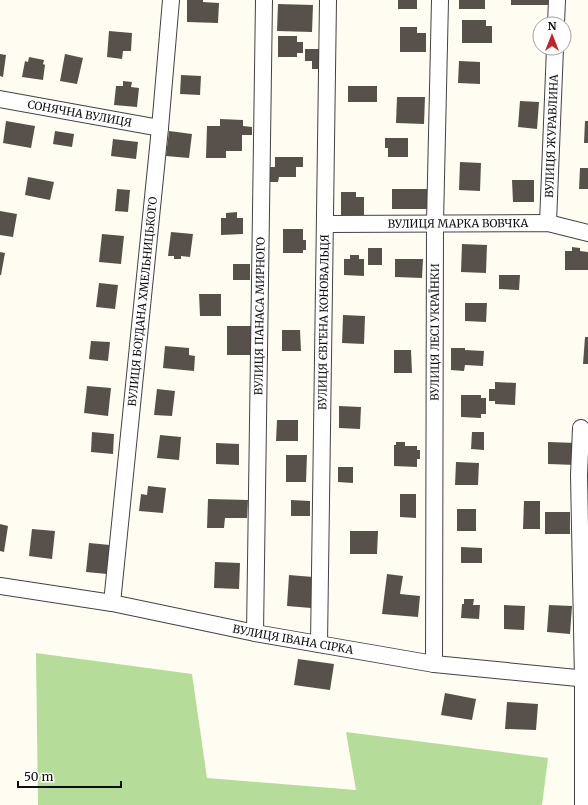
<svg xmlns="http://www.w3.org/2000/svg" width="588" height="805" viewBox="0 0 588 805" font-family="Merriweather,serif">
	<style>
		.forest { fill: #b5dc98 }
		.building { fill: #58514b }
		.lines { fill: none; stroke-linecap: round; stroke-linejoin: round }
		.minor-casing { stroke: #424242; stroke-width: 18 }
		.minor { stroke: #fff; stroke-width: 16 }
		.labels { text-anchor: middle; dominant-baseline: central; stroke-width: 4; stroke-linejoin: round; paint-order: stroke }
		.street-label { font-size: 11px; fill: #0f0f0f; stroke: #fff }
	</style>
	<rect width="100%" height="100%" fill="#fffdf1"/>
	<!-- forest -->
	<path class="forest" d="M 36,653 L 192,674 L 207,778 L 356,790 L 346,732 L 548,758 L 542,805 L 38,805 Z"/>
	<!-- building -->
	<g class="building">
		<path d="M 187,0 L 203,0 L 203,2 L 219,3 L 218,23 L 187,22 Z"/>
		<rect x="398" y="0" width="19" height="9"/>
		<rect x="459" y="0" width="26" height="9"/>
		<rect x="511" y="0" width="38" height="5"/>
		<path d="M 278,4 L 313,5 L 312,32 L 277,31 Z"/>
		<path d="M 462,20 L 486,20 L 486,26 L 492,26 L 492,43 L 462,43 Z"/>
		<path d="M 400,27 L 417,27 L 417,33 L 426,33 L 426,52 L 400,52 Z"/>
		<path d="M 109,31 L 132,33 L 131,51 L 123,51 L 122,59 L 107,57 Z"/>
		<path d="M 278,36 L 297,36 L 297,42 L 303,42 L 303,53 L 297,53 L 297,57 L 278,57 Z"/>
		<path d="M 305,49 L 326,49 L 326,69 L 312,69 L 312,61 L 305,61 Z"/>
		<path d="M 0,54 L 6,55 L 3,77 L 0,76 Z"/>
		<path d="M 65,54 L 83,58 L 77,84 L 60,81 Z"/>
		<path d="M 29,57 L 44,60 L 43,64 L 45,65 L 43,80 L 22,77 L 25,61 L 28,62 Z"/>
		<path d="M 459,61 L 480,62 L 480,84 L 458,83 Z"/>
		<path d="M 181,75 L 201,76 L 200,95 L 180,94 Z"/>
		<path d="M 123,81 L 132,82 L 131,87 L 139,88 L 137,107 L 114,105 L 116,86 L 123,86 Z"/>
		<rect x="348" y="86" width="29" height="16"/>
		<path d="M 397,97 L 425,97 L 424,124 L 396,123 Z"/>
		<path d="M 520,101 L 539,102 L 537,129 L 518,127 Z"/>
		<path d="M 220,119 L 243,120 L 243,126 L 252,127 L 252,135 L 242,135 L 242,151 L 226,151 L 226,158 L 206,158 L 207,126 L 220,126 Z"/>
		<path d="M 6,121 L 35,126 L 31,148 L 3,143 Z"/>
		<path d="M 585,121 L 588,121 L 588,143 L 584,143 Z"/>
		<path d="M 55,131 L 74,134 L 72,147 L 53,144 Z"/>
		<path d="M 169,131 L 192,134 L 189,158 L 166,156 Z"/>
		<path d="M 385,138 L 408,138 L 408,157 L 388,157 L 388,148 L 385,148 Z"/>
		<path d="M 113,139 L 138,142 L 136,159 L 111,156 Z"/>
		<path d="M 275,157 L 303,157 L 303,167 L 296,167 L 296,177 L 279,177 L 278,182 L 267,182 L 267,167 L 275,167 Z"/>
		<path d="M 460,162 L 481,163 L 480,191 L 459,190 Z"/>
		<path d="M 580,168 L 588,168 L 588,189 L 579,189 Z"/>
		<path d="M 28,177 L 54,182 L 50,200 L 25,195 Z"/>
		<path d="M 512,180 L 534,180 L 534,202 L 513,202 Z"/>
		<path d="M 117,189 L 130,190 L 128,212 L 115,211 Z"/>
		<rect x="392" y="189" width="37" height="20"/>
		<path d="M 341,192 L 356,192 L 356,197 L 364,197 L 364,216 L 341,215 Z"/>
		<path d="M 0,211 L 17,214 L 13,237 L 0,235 Z"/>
		<path d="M 237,212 L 237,218 L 243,218 L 243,234 L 221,235 L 221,218 L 226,218 L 226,213 Z"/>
		<path d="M 283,229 L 303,229 L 303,240 L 306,240 L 306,250 L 303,250 L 303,253 L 283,253 Z"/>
		<path d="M 171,232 L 193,234 L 190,257 L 181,256 L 181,259 L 174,259 L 174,256 L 168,256 Z"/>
		<path d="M 102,234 L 124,236 L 121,264 L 99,262 Z"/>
		<path d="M 462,244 L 487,245 L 486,273 L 461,272 Z"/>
		<path d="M 572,247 L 580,248 L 580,251 L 588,252 L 588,270 L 565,270 L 565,251 L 572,251 Z"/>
		<rect x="368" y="248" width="14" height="17"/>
		<path d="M 0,252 L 5,253 L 1,275 L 0,275 Z"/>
		<path d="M 350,255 L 359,255 L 359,259 L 364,259 L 364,276 L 344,275 L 344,259 L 350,259 Z"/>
		<path d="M 395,259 L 423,259 L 422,278 L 395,277 Z"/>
		<rect x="233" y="264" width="17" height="16"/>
		<path d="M 499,275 L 520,275 L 519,290 L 499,289 Z"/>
		<path d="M 99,283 L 118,285 L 115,309 L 96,307 Z"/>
		<path d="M 199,294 L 221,294 L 221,316 L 200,316 Z"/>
		<path d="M 465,303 L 487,303 L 486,322 L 465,321 Z"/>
		<path d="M 343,315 L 365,316 L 364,344 L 342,343 Z"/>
		<rect x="227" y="326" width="25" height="29"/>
		<path d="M 282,330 L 300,330 L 301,351 L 282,351 Z"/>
		<path d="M 585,337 L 588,337 L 588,364 L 583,364 Z"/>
		<path d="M 91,341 L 110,342 L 108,361 L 89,359 Z"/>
		<path d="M 165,346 L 189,348 L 189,355 L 195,356 L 194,371 L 163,368 Z"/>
		<path d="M 451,348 L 465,348 L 465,350 L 484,351 L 483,366 L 465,365 L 464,371 L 451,370 Z"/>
		<path d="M 394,350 L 411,350 L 412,373 L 394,373 Z"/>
		<path d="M 495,382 L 516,383 L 515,405 L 495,404 L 495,401 L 489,401 L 489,389 L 495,389 Z"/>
		<path d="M 87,386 L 111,388 L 108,416 L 84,413 Z"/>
		<path d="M 157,389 L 175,391 L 172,416 L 154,415 Z"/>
		<path d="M 461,395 L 481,395 L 481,398 L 486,398 L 486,414 L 481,414 L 481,418 L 461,417 Z"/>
		<path d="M 339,406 L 361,407 L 360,429 L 339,428 Z"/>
		<path d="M 277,420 L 298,420 L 298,441 L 276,441 Z"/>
		<path d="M 92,432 L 114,434 L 113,454 L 91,452 Z"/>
		<path d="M 472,432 L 484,432 L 484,450 L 471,449 Z"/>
		<path d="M 160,435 L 181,437 L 179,460 L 157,458 Z"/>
		<path d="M 396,442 L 405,442 L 405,446 L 417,446 L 417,450 L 420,450 L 420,459 L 417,459 L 417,467 L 394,466 L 394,445 L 396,445 Z"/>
		<path d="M 548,442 L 577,443 L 576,465 L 548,464 Z"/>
		<path d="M 216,443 L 239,444 L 239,465 L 216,464 Z"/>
		<path d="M 286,455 L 307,455 L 306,482 L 286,482 Z"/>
		<path d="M 456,462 L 479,463 L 478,485 L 455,485 Z"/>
		<path d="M 338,467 L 353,467 L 353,483 L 338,482 Z"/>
		<path d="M 148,486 L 166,488 L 163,513 L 139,511 L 141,494 L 147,495 Z"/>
		<path d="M 400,494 L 416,494 L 416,518 L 400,517 Z"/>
		<path d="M 208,499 L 248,500 L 247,518 L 225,518 L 224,528 L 207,528 Z"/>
		<path d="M 291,500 L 310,501 L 310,516 L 291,516 Z"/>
		<path d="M 524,501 L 540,501 L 540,529 L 523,529 Z"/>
		<rect x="457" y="509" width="19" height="22"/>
		<rect x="545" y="512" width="25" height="22"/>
		<path d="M 0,524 L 8,526 L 4,552 L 0,551 Z"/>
		<path d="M 32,529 L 55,531 L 52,559 L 29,556 Z"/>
		<path d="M 350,531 L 378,531 L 377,554 L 350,554 Z"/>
		<path d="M 89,543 L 110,545 L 107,574 L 86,572 Z"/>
		<path d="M 461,547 L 482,548 L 482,563 L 461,563 Z"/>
		<path d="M 215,562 L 240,563 L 239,589 L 214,588 Z"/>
		<path d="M 387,574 L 403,576 L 400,594 L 420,596 L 418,617 L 382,614 Z"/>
		<path d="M 289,575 L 313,577 L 311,608 L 287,606 Z"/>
		<path d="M 464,599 L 474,599 L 473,605 L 480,605 L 479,619 L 461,618 L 462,604 L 464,604 Z"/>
		<path d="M 504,605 L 525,606 L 524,630 L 504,629 Z"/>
		<path d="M 549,605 L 572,606 L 570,634 L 547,632 Z"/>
		<path d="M 298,659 L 334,664 L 330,690 L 294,685 Z"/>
		<path d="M 445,693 L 476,699 L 472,720 L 441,715 Z"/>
		<path d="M 507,702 L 538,704 L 536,730 L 505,729 Z"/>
	</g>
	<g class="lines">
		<defs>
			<g id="minor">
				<path d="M 556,24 L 557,0"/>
				<path id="s1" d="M 0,99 L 160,128"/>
				<path id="s2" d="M 548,223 L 555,48"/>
				<path id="s3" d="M 326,224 L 548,223 L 588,233"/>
				<path d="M 581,428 L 579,475 L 583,679 L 583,805"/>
				<path id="s4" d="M 0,586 L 112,603 L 255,633 L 434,664 L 588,679"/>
				<path id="s5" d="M 112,603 L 160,128 L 171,0"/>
				<path id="s6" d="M 255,633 L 264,0"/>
				<path id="s7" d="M 319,644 L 328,0"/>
				<path id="s8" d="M 434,664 L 435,223 L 440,0"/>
			</g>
		</defs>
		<!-- minor casing -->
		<use href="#minor" class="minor-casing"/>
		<!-- minor -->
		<use href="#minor" class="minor"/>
	</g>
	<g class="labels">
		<!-- street labels -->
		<g class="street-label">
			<text stroke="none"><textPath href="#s1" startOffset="81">СОНЯЧНА ВУЛИЦЯ</textPath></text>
			<text stroke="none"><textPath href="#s2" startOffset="87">ВУЛИЦЯ ЖУРАВЛИНА</textPath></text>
			<text stroke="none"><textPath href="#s3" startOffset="132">ВУЛИЦЯ МАРКА ВОВЧКА</textPath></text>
			<text stroke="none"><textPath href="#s5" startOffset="303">ВУЛИЦЯ БОГДАНА ХМЕЛЬНИЦЬКОГО</textPath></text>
			<text stroke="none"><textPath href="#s6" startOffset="317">ВУЛИЦЯ ПАНАСА МИРНОГО</textPath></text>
			<text stroke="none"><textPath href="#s7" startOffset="322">ВУЛИЦЯ ЄВГЕНА КОНОВАЛЬЦЯ</textPath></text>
			<text stroke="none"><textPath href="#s8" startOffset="332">ВУЛИЦЯ ЛЕСІ УКРАЇНКИ</textPath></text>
			<text stroke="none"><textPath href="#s4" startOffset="298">ВУЛИЦЯ ІВАНА СІРКА</textPath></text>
		</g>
	</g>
	<!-- north arrow -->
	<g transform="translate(552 36)"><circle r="19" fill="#ffffff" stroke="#9f9f9f"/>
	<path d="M0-3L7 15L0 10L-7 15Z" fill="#c42226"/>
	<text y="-6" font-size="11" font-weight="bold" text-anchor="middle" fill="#0f0f0f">N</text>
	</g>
	<!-- scale -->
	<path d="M18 781v6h103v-6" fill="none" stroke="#0f0f0f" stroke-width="2"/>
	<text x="24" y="781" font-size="12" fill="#0f0f0f" stroke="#ffffff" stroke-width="3" paint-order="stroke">50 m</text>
</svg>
